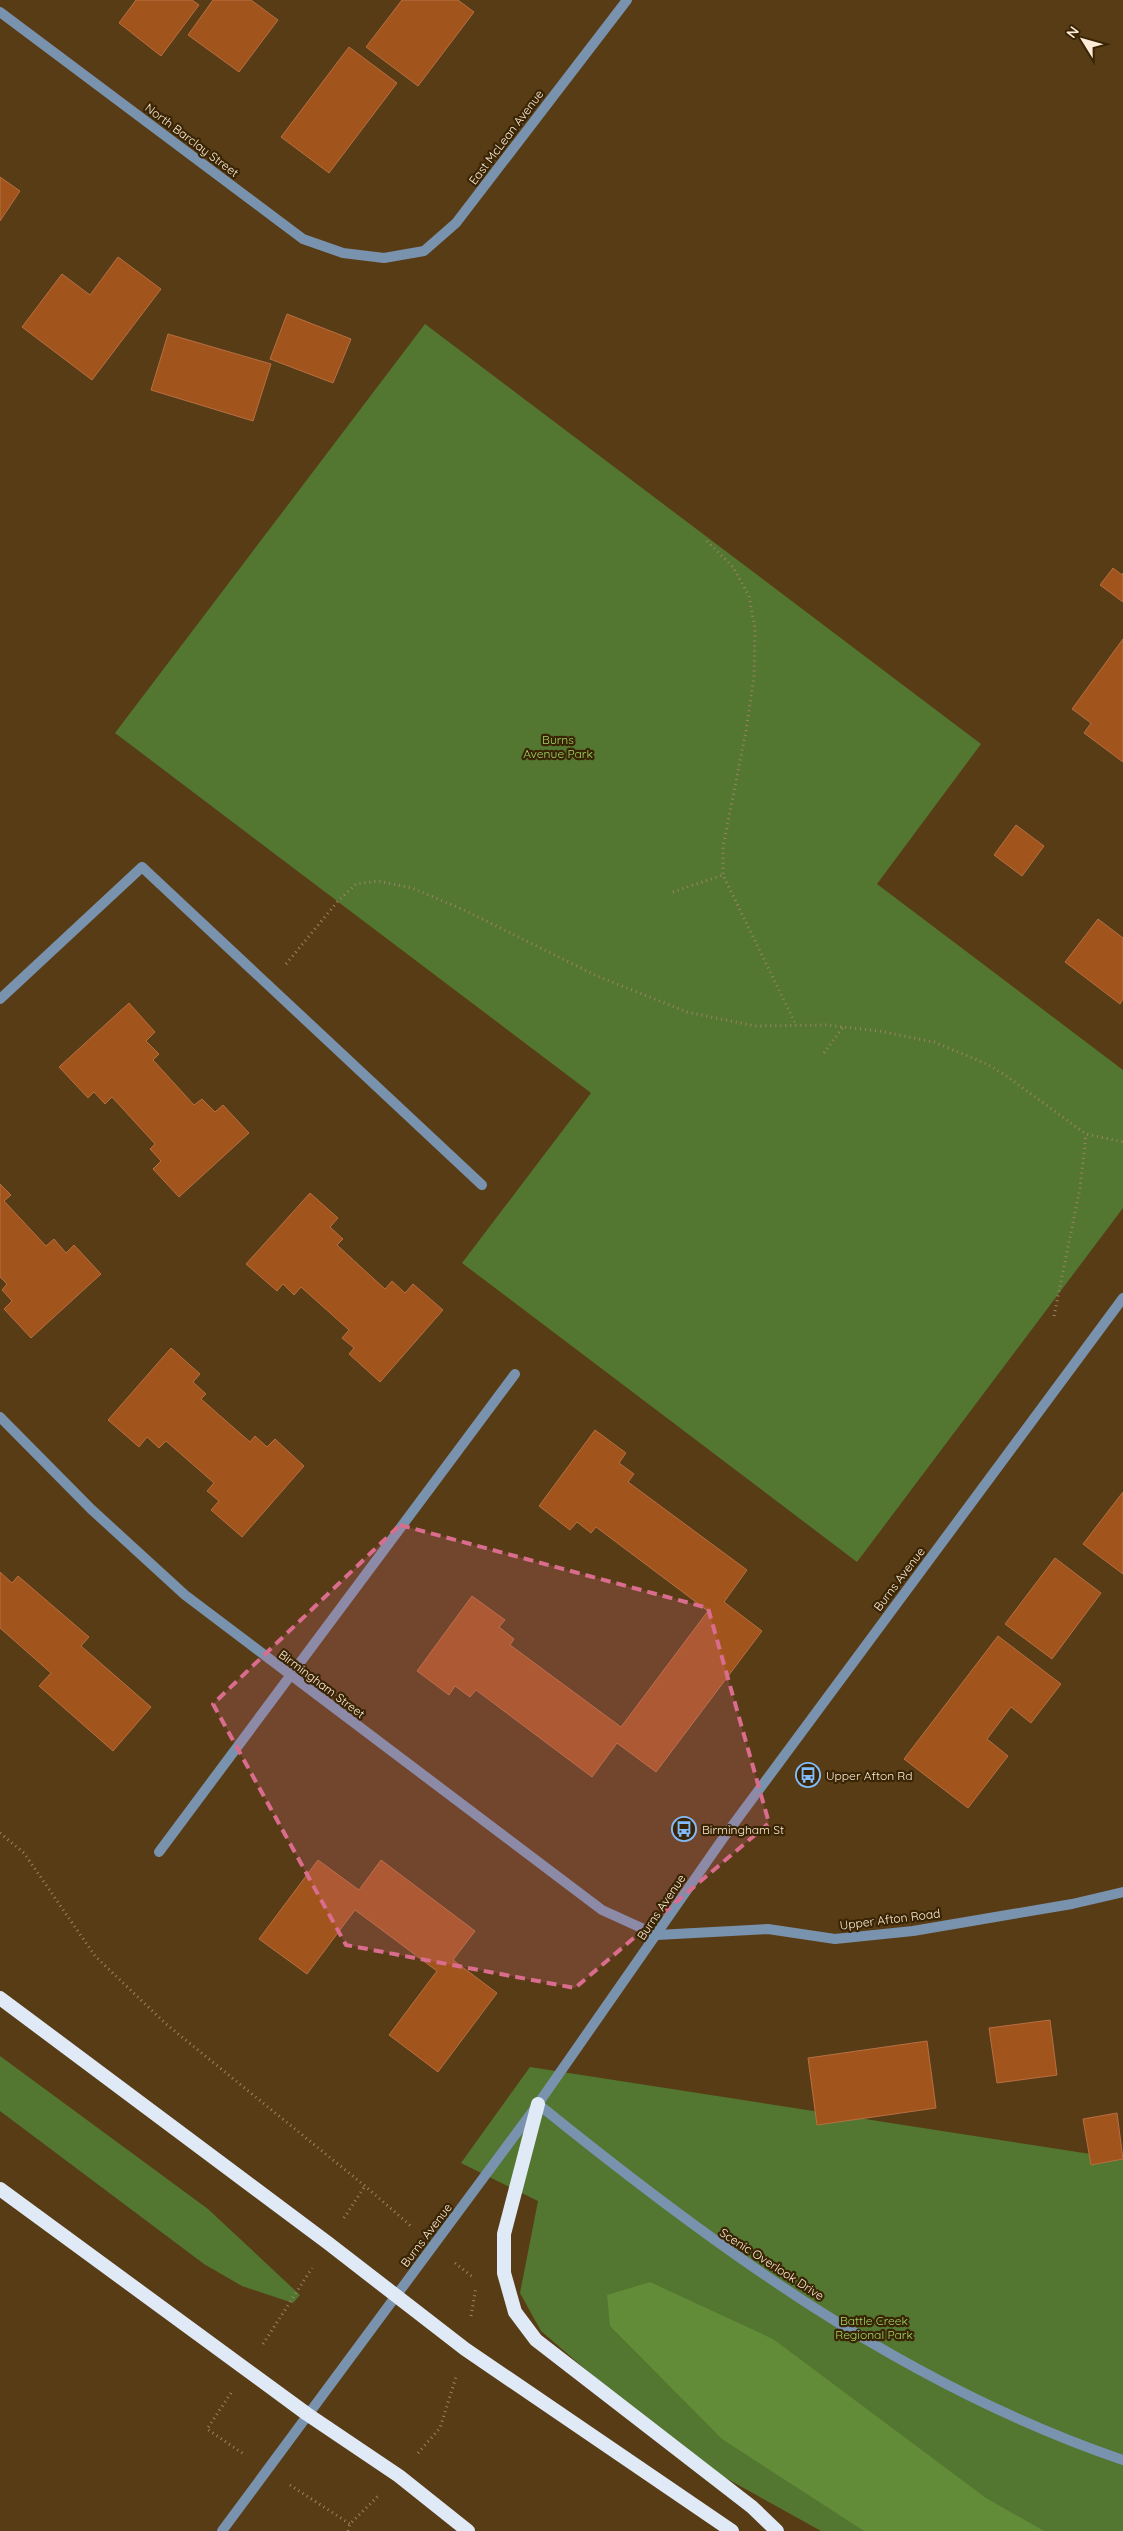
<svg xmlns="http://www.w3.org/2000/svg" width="1123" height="2531" viewBox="0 0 1123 2531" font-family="Quicksand,sans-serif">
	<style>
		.green { fill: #537630 }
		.forest { fill: #628c38 }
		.building { fill: #a2541d; stroke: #b76f42 }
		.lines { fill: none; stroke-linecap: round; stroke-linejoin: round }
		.path { stroke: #9c8465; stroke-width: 3; stroke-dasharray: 1 4; stroke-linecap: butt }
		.service { stroke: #7992ad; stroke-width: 10 }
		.minor { stroke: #7992ad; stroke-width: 10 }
		.tertiary { stroke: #7992ad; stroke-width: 10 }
		.trunk { stroke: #e0eaf6; stroke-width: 14 }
		.marked { fill: #da6c8d; fill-opacity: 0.2; stroke: #da6c8d; stroke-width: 4; stroke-dasharray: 10 6; stroke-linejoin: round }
		.labels { text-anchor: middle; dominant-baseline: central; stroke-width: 4.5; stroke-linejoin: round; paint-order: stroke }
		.street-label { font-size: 12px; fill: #fdebd7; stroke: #392404 }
		.park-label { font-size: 12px; fill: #9fd769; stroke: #392404 }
		.poi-label { font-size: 12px; fill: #fdebd7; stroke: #392404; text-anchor: start }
	</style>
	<rect width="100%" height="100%" fill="#583c16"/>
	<!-- green -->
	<g class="green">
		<path d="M 425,324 L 981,744 L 877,884 L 1123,1070 L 1123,1208 L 857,1562 L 462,1263 L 591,1093 L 115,733 Z"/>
		<path d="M 0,2056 L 208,2209 L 300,2295 L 293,2303 L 242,2286 L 204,2264 L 0,2111 Z"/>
		<path d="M 530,2067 L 1123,2159 L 1123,2531 L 821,2531 L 686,2456 L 541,2331 L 520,2293 L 538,2201 L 461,2163 Z"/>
	</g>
	<!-- forest -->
	<path class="forest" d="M 650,2282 L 773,2339 L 986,2498 L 1044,2531 L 864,2531 L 722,2439 L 610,2326 L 607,2295 Z"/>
	<!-- building -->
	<g class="building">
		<path d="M 136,0 L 192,0 L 199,5 L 161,56 L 119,23 Z"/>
		<path d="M 213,0 L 251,0 L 278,20 L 239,72 L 188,35 Z"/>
		<path d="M 402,0 L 458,0 L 474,12 L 418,86 L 366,47 Z"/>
		<path d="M 349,47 L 397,83 L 329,173 L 281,137 Z"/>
		<path d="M 0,177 L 20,191 L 0,221 Z"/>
		<path d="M 118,257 L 161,289 L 92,380 L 22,327 L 62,274 L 90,295 Z"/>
		<path d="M 287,314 L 351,339 L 333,383 L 270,359 Z"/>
		<path d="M 168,334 L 271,364 L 253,421 L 151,390 Z"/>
		<path d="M 1113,568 L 1122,575 L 1123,573 L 1123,602 L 1100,585 Z"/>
		<path d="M 1123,639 L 1123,762 L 1084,733 L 1091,723 L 1072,709 Z"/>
		<path d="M 1016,825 L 1044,846 L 1022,876 L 994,855 Z"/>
		<path d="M 1098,919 L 1123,938 L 1123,999 L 1120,1004 L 1065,962 Z"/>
		<path d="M 129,1003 L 155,1032 L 146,1041 L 159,1054 L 153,1060 L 194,1105 L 202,1099 L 215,1112 L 223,1105 L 249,1133 L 179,1197 L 153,1169 L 161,1161 L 150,1149 L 155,1144 L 112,1097 L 105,1104 L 94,1092 L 88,1098 L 59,1067 Z"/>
		<path d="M 0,1184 L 11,1195 L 4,1201 L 46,1246 L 54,1239 L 66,1253 L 74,1245 L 101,1274 L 31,1338 L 4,1309 L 12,1301 L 2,1290 L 7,1284 L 0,1277 Z"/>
		<path d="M 310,1193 L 338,1218 L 330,1227 L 343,1239 L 337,1245 L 385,1289 L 392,1281 L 405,1293 L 413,1284 L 443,1310 L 380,1382 L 349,1354 L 354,1348 L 342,1338 L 349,1330 L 301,1287 L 294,1295 L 283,1284 L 277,1291 L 246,1264 Z"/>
		<path d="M 171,1348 L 200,1374 L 193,1382 L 206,1394 L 201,1399 L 250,1442 L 255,1436 L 267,1447 L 275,1439 L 304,1466 L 242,1537 L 211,1510 L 219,1501 L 207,1491 L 214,1483 L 166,1441 L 159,1448 L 147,1437 L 139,1447 L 108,1420 Z"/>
		<path d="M 595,1430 L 626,1453 L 619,1463 L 634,1474 L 628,1482 L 747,1570 L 724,1602 L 762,1631 L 656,1772 L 617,1743 L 592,1777 L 476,1690 L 470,1697 L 455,1686 L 449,1695 L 417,1671 L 472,1596 L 505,1620 L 499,1627 L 514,1639 L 510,1645 L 621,1727 L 708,1611 L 596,1527 L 591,1533 L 577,1522 L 570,1530 L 539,1506 Z"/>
		<path d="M 1123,1492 L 1123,1574 L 1083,1544 Z"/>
		<path d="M 1055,1558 L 1101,1593 L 1052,1659 L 1005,1624 Z"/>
		<path d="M 0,1572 L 12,1583 L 18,1576 L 89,1637 L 81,1646 L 151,1707 L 113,1751 L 39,1686 L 51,1673 L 0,1628 Z"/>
		<path d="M 998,1636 L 1061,1684 L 1031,1723 L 1011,1707 L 987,1739 L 1008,1756 L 968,1808 L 904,1759 Z"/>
		<path d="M 318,1860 L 359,1890 L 381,1860 L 475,1931 L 453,1960 L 497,1993 L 438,2072 L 389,2035 L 437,1971 L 355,1910 L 307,1974 L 259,1939 Z"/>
		<path d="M 1050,2020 L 1057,2075 L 997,2083 L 989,2028 Z"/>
		<path d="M 927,2041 L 936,2108 L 817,2125 L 808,2058 Z"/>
		<path d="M 1117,2113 L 1123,2159 L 1091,2165 L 1083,2119 Z"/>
	</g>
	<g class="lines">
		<!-- path -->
		<g class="path">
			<path d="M 707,541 L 733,567 L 749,596 L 755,628 L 754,677 L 746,731 L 723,847 L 723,875 L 796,1025"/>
			<path d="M 673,892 L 723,875"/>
			<path d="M 286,964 L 338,901 L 356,884 L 378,881 L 412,888 L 464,910 L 597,976 L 687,1012 L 755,1026 L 826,1025 L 879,1031 L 934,1042 L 987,1064 L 1005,1075 L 1086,1134 L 1123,1142"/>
			<path d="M 824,1053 L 843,1027"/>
			<path d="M 1054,1316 L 1080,1188 L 1086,1134"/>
			<path d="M 0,1833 L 24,1853 L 95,1956 L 166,2024 L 365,2186 L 412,2227"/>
			<path d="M 344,2218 L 365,2186"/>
			<path d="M 455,2263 L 474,2278"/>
			<path d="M 471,2316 L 476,2287"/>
			<path d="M 263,2344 L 312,2268"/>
			<path d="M 231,2393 L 207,2429 L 245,2455"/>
			<path d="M 418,2453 L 440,2428 L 456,2377"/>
			<path d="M 290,2485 L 350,2524"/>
			<path d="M 348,2531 L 350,2524 L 378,2496"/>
		</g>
		<!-- service -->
		<g class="service">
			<path d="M 0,999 L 142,867 L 482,1185"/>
			<path d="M 159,1852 L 515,1374"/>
		</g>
		<!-- minor -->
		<g class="minor">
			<path d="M 0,12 L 303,239 L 343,253 L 384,258 L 424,251 L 456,223 L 627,0"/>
			<path d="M 0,1417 L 91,1509 L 185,1595 L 602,1910 L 657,1935"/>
			<path d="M 538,2104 C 717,2249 903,2385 1123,2460"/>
		</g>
		<!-- tertiary -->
		<g class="tertiary">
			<path d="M 657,1935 L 768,1929 L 835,1939 L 913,1931 L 1072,1904 L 1123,1892"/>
			<path d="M 222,2531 L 538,2104 L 724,1837 L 1123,1298"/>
		</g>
		<!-- trunk -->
		<g class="trunk">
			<path d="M 0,1998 L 328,2243 L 465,2349 L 732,2531"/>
			<path d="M 538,2104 L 504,2234 L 504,2273 L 515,2312 L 536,2340 L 752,2507 L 777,2531"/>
			<path d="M 0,2189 L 307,2414 L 399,2476 L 468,2531"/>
		</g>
	</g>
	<!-- marked area -->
	<path class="marked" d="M 400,1525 L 708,1608 L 769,1823 L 575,1988 L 346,1945 L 213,1704 Z"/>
	<!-- icons -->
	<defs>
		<symbol id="bus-ring" viewBox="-11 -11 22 22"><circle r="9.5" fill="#392404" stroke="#83bcfb" stroke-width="1.5"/><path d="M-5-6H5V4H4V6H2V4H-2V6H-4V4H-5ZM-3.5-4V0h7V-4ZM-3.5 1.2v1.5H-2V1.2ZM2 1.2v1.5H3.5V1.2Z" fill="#83bcfb"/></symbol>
	</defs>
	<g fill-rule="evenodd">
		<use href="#bus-ring" x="794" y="1761" width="28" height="28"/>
		<use href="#bus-ring" x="670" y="1815" width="28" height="28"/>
	</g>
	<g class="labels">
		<!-- street labels -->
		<g class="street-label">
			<text transform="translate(506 137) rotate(-53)">East McLean Avenue</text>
			<text transform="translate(192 140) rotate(37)">North Barclay Street</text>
			<text transform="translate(899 1579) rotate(-53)">Burns Avenue</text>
			<text transform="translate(322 1684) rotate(37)">Birmingham Street</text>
			<text transform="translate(661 1907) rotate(-56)">Burns Avenue</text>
			<text transform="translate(890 1919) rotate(-7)">Upper Afton Road</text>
			<text transform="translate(426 2235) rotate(-53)">Burns Avenue</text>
			<text transform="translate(772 2264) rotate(33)">Scenic Overlook Drive</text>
		</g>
		<!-- park labels -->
		<g class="park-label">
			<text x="558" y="739">Burns<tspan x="558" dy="14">Avenue Park</tspan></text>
			<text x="874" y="2320">Battle Creek<tspan x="874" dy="14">Regional Park</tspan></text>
		</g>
		<!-- poi labels -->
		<g class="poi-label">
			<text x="826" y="1775">Upper Afton Rd</text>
			<text x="702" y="1829">Birmingham St</text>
		</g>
	</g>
	<!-- north arrow -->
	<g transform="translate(1083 40) rotate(307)" stroke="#392404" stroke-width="4" paint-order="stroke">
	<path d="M0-4L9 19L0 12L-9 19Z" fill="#fdebd7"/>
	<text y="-8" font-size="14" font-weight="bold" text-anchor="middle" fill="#fdebd7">N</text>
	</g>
</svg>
